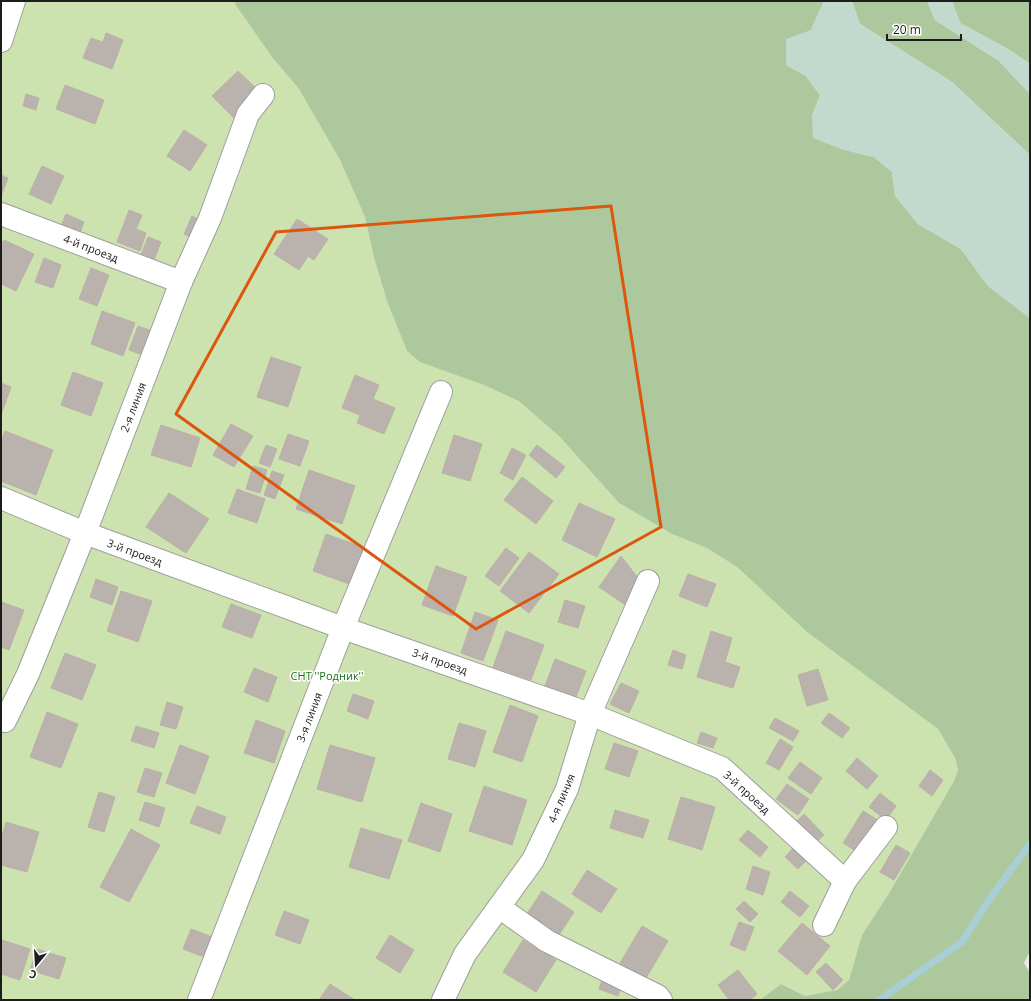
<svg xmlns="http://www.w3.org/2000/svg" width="1031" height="1001" viewBox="0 0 1031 1001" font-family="'Open Sans',sans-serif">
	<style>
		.grass { fill: #cce2af }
		.forest { fill: #adc89d }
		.wetland { fill: #c2d9cd }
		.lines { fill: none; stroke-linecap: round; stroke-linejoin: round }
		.stream { stroke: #a8cfd6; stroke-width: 7 }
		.building { fill: #bab2ad; stroke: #bdb0a8 }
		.street-casing { stroke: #9e9e9e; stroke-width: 24 }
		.street { stroke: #fff; stroke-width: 22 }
		.marked { fill: none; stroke: #de560d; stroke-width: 3; stroke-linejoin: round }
		.labels { text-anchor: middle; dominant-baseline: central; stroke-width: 3; stroke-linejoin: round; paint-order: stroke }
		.street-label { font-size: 11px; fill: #1d1d1d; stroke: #fff }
		.park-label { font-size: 11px; fill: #176f17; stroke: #fff }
	</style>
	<rect width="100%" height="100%" fill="#ede9e4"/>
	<!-- grass -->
	<path class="grass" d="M 1,1 L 235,1 L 235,4 L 272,57 L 299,89 L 340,160 L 365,217 L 374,258 L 388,304 L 407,351 L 463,377 L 484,385 L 519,400 L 559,436 L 619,503 L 672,534 L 707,548 L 737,567 L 807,632 L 938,729 L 955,758 L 958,770 L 954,781 L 891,890 L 862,935 L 849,980 L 837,990 L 805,996 L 781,984 L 760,1000 L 1,1000 Z"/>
	<!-- forest -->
	<g class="forest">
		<path d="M 235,1 L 824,1 L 811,30 L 786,65 L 806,76 L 820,95 L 812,116 L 841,149 L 874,157 L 892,172 L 895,196 L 918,224 L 961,249 L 988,286 L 1030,318 L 1030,951 L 1024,963 L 1030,973 L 1030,1000 L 760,1000 L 781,984 L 805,996 L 837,990 L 849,980 L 862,935 L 891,890 L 954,781 L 958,770 L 955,758 L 938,729 L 807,632 L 737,567 L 707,548 L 672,534 L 619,503 L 559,436 L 519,401 L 484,385 L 420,362 L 407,351 L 388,304 L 374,258 L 365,217 L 340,160 L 299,89 L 272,57 L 235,4 Z"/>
		<path d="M 852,1 L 927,1 L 935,20 L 999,61 L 1030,94 L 1030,155 L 952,82 L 860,24 Z"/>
		<path d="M 952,1 L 1030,1 L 1030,64 L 1008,49 L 960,23 Z"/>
	</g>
	<!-- wetland -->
	<g class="wetland">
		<path d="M 824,1 L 852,1 L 860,24 L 952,82 L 1030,155 L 1030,318 L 988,286 L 961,249 L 918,224 L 895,196 L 892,172 L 874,157 L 841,149 L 813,138 L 812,116 L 820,95 L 806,76 L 786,65 L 786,39 L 811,30 Z"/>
		<path d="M 927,1 L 952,1 L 960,23 L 1008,49 L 1030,64 L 1030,94 L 999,61 L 935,20 Z"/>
	</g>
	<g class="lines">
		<!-- stream -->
		<path class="stream" d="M 879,1000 L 962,942 L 989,900 L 1030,844"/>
	</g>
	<!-- building -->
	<g class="building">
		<path d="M 106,33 L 123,40 L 112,69 L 83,58 L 91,38 L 103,42 Z"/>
		<path d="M 238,71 L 260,92 L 234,118 L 212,96 Z"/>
		<path d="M 65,85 L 104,100 L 95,124 L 56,109 Z"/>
		<path d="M 26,94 L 39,98 L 36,110 L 23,106 Z"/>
		<path d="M 184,130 L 207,145 L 190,171 L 167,156 Z"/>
		<path d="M 42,166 L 64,176 L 51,204 L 29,194 Z"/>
		<path d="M 1,175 L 8,178 L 1,196 Z"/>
		<path d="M 129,210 L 142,215 L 136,229 L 146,233 L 140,251 L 117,242 Z"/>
		<path d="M 66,214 L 84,222 L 79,236 L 60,229 Z"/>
		<path d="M 192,216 L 201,221 L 193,238 L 184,234 Z"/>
		<path d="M 297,219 L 328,239 L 314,260 L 308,256 L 299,270 L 274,254 Z"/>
		<path d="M 148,237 L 161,242 L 154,260 L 141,255 Z"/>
		<path d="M 4,240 L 34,254 L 16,291 L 1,284 L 1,245 Z"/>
		<path d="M 44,258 L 61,265 L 53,288 L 35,282 Z"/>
		<path d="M 91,268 L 109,275 L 97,306 L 79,299 Z"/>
		<path d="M 102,311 L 135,323 L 123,356 L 91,344 Z"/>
		<path d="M 138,326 L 152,331 L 143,355 L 129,350 Z"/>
		<path d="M 271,357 L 301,367 L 288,407 L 257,397 Z"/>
		<path d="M 73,372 L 103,383 L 91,416 L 61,405 Z"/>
		<path d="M 355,375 L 379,385 L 373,399 L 395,408 L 384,434 L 357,423 L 360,415 L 342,408 Z"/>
		<path d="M 1,383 L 11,387 L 1,415 Z"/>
		<path d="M 231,424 L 253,436 L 234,467 L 213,455 Z"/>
		<path d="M 161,425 L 200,438 L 191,467 L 151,455 Z"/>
		<path d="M 5,431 L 53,450 L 36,495 L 1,481 L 1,442 Z"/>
		<path d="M 288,434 L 309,441 L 300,466 L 279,459 Z"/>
		<path d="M 454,435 L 482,444 L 470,481 L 442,473 Z"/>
		<path d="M 266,445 L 277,449 L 270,467 L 259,463 Z"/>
		<path d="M 537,445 L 565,467 L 556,478 L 529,455 Z"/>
		<path d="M 512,448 L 526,455 L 513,480 L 500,473 Z"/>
		<path d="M 253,466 L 267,470 L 260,493 L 246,489 Z"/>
		<path d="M 309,470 L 355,486 L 342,524 L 296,509 Z"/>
		<path d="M 272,471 L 284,475 L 275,499 L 264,495 Z"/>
		<path d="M 522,477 L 553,501 L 536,524 L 504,500 Z"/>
		<path d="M 237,489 L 265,499 L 257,523 L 228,513 Z"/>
		<path d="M 169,493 L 209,519 L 186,553 L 146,527 Z"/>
		<path d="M 579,503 L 615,519 L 597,557 L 562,540 Z"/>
		<path d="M 326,534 L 365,548 L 352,585 L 313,571 Z"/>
		<path d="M 506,548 L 519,558 L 499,586 L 485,576 Z"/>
		<path d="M 529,552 L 559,574 L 529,613 L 500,591 Z"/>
		<path d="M 621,556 L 642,583 L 627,606 L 599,587 Z"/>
		<path d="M 436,566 L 467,577 L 453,616 L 422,605 Z"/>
		<path d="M 688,574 L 716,584 L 707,607 L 679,596 Z"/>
		<path d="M 96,579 L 118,587 L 112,605 L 90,597 Z"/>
		<path d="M 121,591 L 152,601 L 138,642 L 107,631 Z"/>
		<path d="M 565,600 L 585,606 L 578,628 L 558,622 Z"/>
		<path d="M 1,602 L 24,610 L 9,650 L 1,647 Z"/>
		<path d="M 231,604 L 261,615 L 252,638 L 222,627 Z"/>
		<path d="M 475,612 L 498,620 L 483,661 L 461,653 Z"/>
		<path d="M 506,631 L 544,645 L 531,680 L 493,667 Z"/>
		<path d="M 711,631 L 732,638 L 725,662 L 740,667 L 733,688 L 697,677 Z"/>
		<path d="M 673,650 L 686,655 L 682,669 L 668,665 Z"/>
		<path d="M 65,653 L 96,665 L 82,700 L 51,688 Z"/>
		<path d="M 555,659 L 586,671 L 576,697 L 545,686 Z"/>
		<path d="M 254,668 L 277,677 L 268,702 L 244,692 Z"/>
		<path d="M 818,669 L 828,700 L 807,706 L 798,675 Z"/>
		<path d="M 621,683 L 639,691 L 629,713 L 610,704 Z"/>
		<path d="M 353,694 L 374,701 L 368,719 L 347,711 Z"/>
		<path d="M 167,702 L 183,707 L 176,729 L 160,725 Z"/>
		<path d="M 510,705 L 538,716 L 522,762 L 493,752 Z"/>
		<path d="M 47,712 L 78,724 L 61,768 L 30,757 Z"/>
		<path d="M 829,713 L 850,728 L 842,738 L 821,723 Z"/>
		<path d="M 775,718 L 799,731 L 793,741 L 769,728 Z"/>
		<path d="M 256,720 L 285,731 L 274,763 L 244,753 Z"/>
		<path d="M 459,723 L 486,731 L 475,767 L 448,759 Z"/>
		<path d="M 136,726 L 159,733 L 154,748 L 131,741 Z"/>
		<path d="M 701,732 L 717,738 L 713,748 L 697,743 Z"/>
		<path d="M 780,739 L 793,747 L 779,770 L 766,763 Z"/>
		<path d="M 614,743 L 638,751 L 629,777 L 605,769 Z"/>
		<path d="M 180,745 L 209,756 L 195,794 L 166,783 Z"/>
		<path d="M 330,745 L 375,758 L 362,802 L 317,789 Z"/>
		<path d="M 857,758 L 878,776 L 867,789 L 846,771 Z"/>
		<path d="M 800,762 L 822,778 L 811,794 L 788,778 Z"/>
		<path d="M 145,768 L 162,773 L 154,797 L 137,792 Z"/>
		<path d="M 930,770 L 943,780 L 932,796 L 919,786 Z"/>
		<path d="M 787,784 L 809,799 L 798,815 L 776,799 Z"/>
		<path d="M 484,786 L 527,800 L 512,845 L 469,831 Z"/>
		<path d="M 99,792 L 115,797 L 104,832 L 88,827 Z"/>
		<path d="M 880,793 L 896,806 L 886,820 L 869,807 Z"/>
		<path d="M 681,797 L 715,807 L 702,850 L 668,839 Z"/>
		<path d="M 145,802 L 165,808 L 159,827 L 139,820 Z"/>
		<path d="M 421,803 L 452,814 L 440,852 L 408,841 Z"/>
		<path d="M 197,806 L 226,817 L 220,834 L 190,823 Z"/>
		<path d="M 615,810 L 649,820 L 643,838 L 610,828 Z"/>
		<path d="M 863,811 L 881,822 L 861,854 L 843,843 Z"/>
		<path d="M 804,814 L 824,835 L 813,845 L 794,824 Z"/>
		<path d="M 6,822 L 39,832 L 27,872 L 1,865 L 1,840 Z"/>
		<path d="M 361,828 L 402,840 L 389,879 L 349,867 Z"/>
		<path d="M 131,829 L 160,845 L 129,902 L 100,887 Z"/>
		<path d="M 748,830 L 768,847 L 760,857 L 739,840 Z"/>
		<path d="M 896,845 L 910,853 L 894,880 L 880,872 Z"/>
		<path d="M 794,847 L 808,859 L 798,869 L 785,857 Z"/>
		<path d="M 753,866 L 770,872 L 763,895 L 746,889 Z"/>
		<path d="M 587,870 L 617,889 L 601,913 L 572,894 Z"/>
		<path d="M 542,891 L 574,912 L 559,935 L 527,914 Z"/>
		<path d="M 790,891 L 809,906 L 800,917 L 781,902 Z"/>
		<path d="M 744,901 L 758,914 L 750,922 L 736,909 Z"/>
		<path d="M 284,911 L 309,920 L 300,944 L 275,935 Z"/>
		<path d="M 739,922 L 754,927 L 745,951 L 730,945 Z"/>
		<path d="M 802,923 L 830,946 L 807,975 L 778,951 Z"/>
		<path d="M 642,926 L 668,941 L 646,978 L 620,963 Z"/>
		<path d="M 191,929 L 215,938 L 207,958 L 183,949 Z"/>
		<path d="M 390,935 L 414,950 L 400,973 L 376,958 Z"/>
		<path d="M 2,940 L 30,949 L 20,980 L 1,974 L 1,944 Z"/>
		<path d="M 523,940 L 556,960 L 536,992 L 503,972 Z"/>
		<path d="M 37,949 L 66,958 L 59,979 L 30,970 Z"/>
		<path d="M 826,963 L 843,980 L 833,990 L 816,972 Z"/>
		<path d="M 738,970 L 757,994 L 750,1000 L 729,1000 L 718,985 Z"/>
		<path d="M 604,974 L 623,981 L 618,996 L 599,989 Z"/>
		<path d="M 330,984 L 355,1000 L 319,1000 Z"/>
	</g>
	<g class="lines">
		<defs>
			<g id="street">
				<path d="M 1,41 L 14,1"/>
				<path d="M 1,214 L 181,282"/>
				<path d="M 1,498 L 85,533 L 343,628 L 590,714 L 722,768 L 845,881"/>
				<path d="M 5,721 L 28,674 L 85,533 L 181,282 L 210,218 L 248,114 L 263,95"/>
				<path d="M 499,907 L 547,941 L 658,996 L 661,1000"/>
				<path d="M 824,925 L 845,881 L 886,827"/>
				<path d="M 199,1000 L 343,628 L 441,392"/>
				<path d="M 443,1000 L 465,954 L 533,860 L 567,789 L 590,714 L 648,581"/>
			</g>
		</defs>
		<!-- street casing -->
		<use href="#street" class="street-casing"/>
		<!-- street -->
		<use href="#street" class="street"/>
	</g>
	<!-- marked area -->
	<path class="marked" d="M 611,206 L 661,527 L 476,629 L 176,414 L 276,232 Z"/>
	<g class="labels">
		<!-- street labels -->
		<g class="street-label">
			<text transform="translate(91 248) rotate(21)">4-й проезд</text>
			<text transform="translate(133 407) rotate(-69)">2-я линия</text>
			<text transform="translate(135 552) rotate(20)">3-й проезд</text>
			<text transform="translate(440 661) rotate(19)">3-й проезд</text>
			<text transform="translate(309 717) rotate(-69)">3-я линия</text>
			<text transform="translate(747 792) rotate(42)">3-й проезд</text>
			<text transform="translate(561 798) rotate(-67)">4-я линия</text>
		</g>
		<!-- park labels -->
		<g class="park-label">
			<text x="327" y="675">СНТ ''Родник''</text>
		</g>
	</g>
	<!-- border -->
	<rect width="1031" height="1001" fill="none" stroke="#1d1d1d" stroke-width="4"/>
	<!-- north arrow -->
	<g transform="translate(36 965) rotate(198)" stroke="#ffffff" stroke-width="3" paint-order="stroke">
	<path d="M0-3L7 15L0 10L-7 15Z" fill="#1d1d1d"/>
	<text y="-6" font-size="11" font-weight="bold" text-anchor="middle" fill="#1d1d1d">С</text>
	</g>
	<!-- scale -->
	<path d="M887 34v6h74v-6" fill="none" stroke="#1d1d1d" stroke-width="2"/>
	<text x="893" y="34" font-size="12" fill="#1d1d1d" stroke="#ffffff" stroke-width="3" paint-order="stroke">20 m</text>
</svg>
